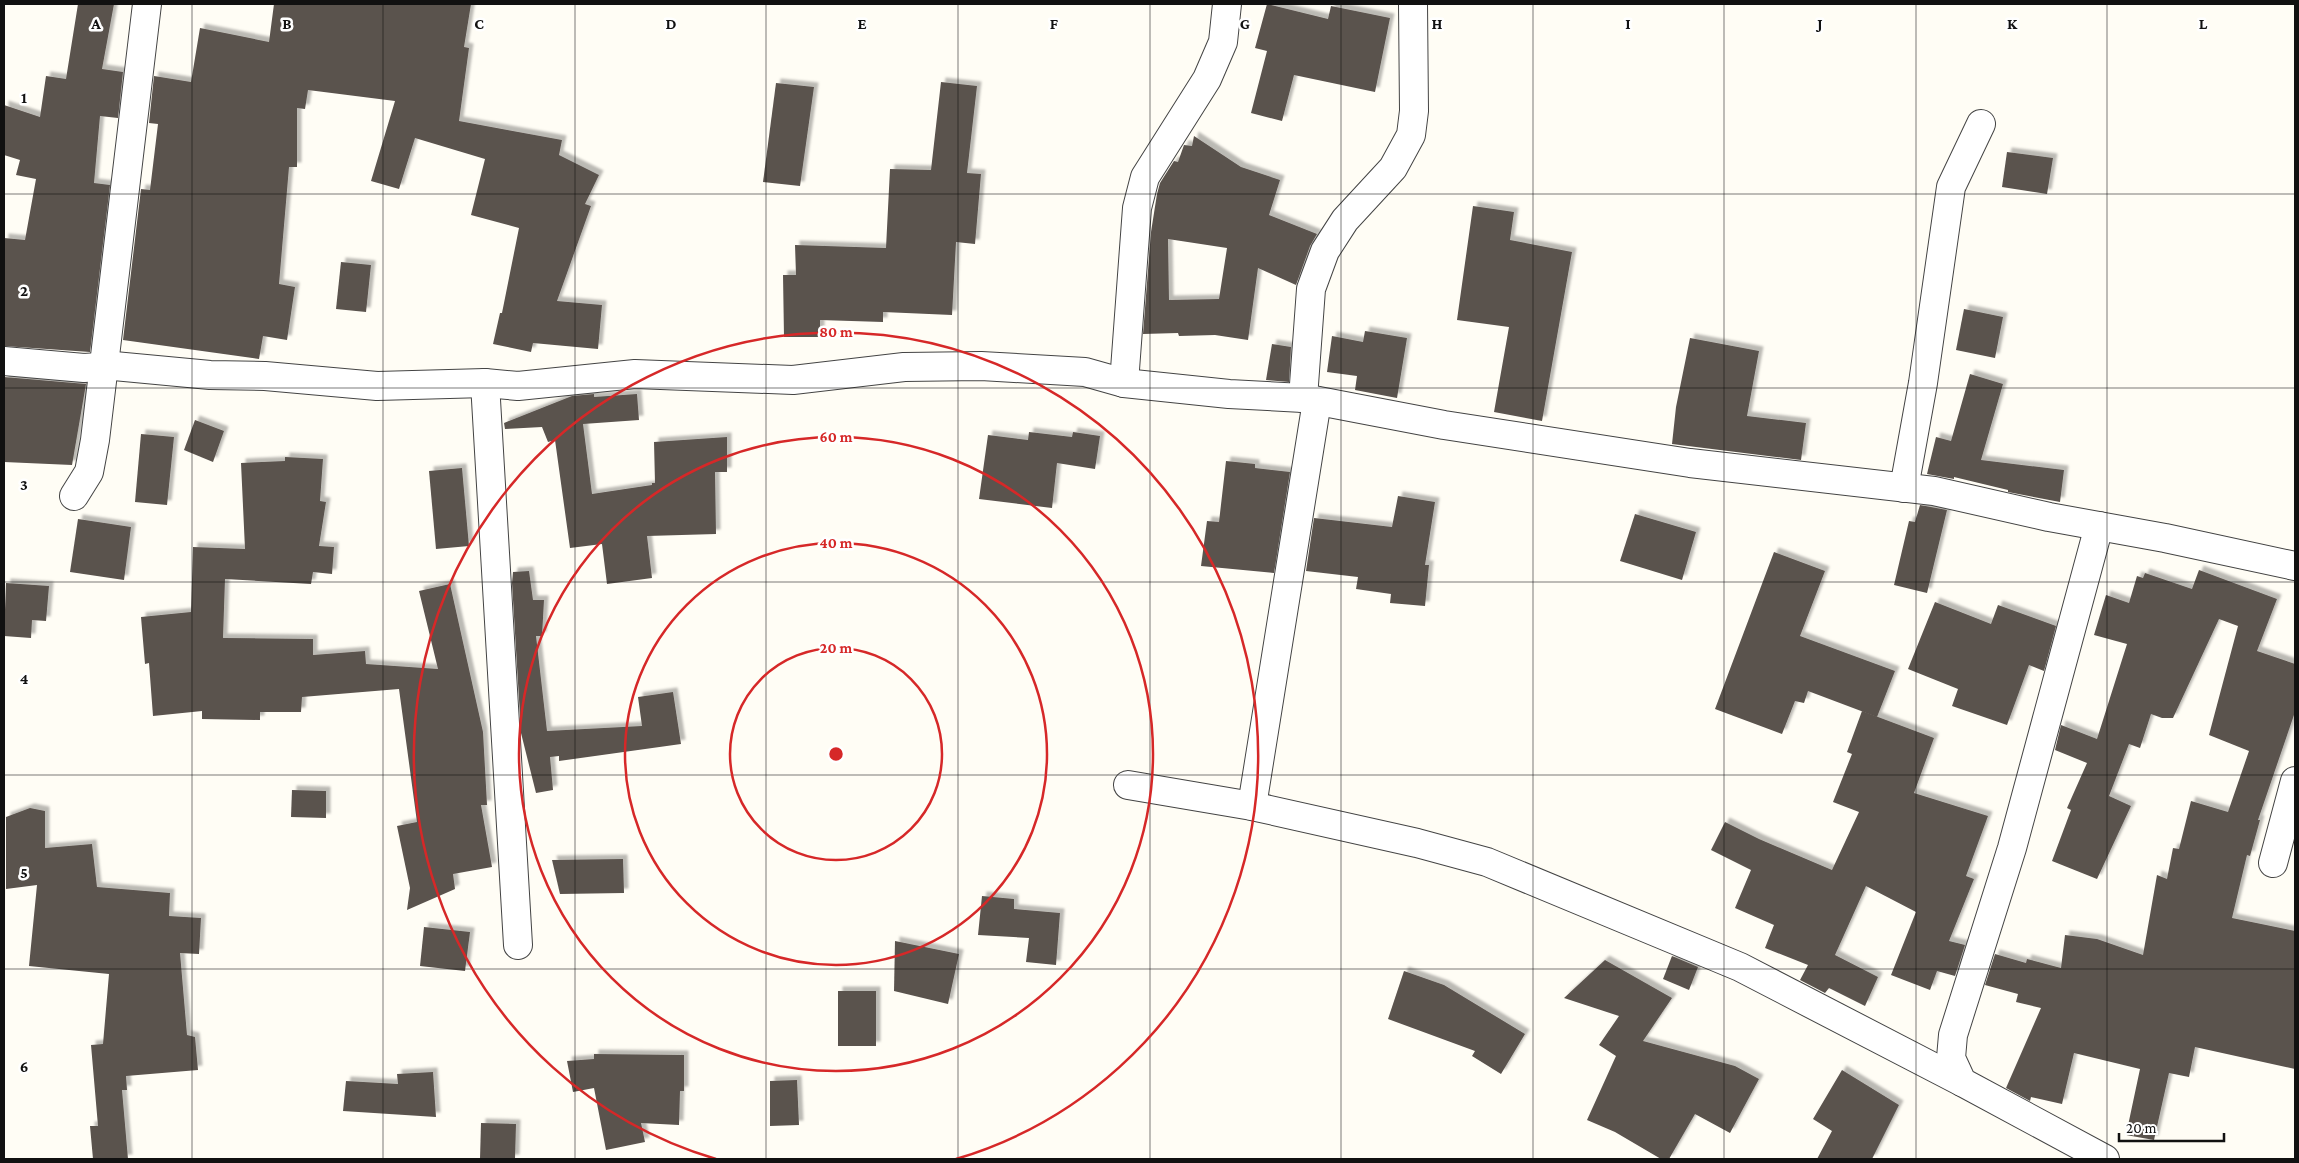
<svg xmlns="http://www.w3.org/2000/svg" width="2299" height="1163" viewBox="0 0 2299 1163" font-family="'Crimson Pro',serif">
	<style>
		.building { fill: #5a524d; fill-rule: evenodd; filter: url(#shadow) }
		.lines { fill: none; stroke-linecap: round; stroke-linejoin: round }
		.minor-casing { stroke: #444; stroke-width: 30 }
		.minor { stroke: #fff; stroke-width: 28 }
		.grid { fill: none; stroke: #111; stroke-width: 1; stroke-opacity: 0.55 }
		.ring { fill: none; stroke: #d62828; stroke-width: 2.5 }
		.grid-label { font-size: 16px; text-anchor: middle; font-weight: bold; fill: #111; stroke: #fff; stroke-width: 5; stroke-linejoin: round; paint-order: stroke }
		.centre { fill: #d62828; stroke: #fff; stroke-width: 2.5 }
		.ring-label { font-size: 15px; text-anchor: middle; font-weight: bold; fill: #d62828; stroke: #fff; stroke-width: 5; stroke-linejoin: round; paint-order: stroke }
	</style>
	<defs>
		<filter id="shadow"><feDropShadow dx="4.5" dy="-4.5" stdDeviation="1" flood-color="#0004"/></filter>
	</defs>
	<rect width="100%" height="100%" fill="#fffdf5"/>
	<!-- building -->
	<g class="building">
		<path d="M 78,4 L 114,4 L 102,69 L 123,72 L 118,118 L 100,116 L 94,183 L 110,185 L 90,352 L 4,346 L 4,238 L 25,240 L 36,179 L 16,175 L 20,160 L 4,155 L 4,105 L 40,117 L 46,76 L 66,79 Z"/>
		<path d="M 274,4 L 471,4 L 464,47 L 469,48 L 459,121 L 562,140 L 559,155 L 599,175 L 585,204 L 591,206 L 557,301 L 602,305 L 598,349 L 533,343 L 531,352 L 493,344 L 500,313 L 502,313 L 519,228 L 471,215 L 485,159 L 415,138 L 399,189 L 371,181 L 395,101 L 308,90 L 305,109 L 297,108 L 297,167 L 289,167 L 279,284 L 295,287 L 287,340 L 263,336 L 259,359 L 123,340 L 141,189 L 150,190 L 158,124 L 149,123 L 154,76 L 191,82 L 200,28 L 269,42 Z"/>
		<path d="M 1267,4 L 1328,19 L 1331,6 L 1390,18 L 1375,92 L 1294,75 L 1282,121 L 1251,113 L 1267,51 L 1255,48 Z"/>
		<path d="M 941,82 L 977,86 L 967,173 L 981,174 L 975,244 L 956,242 L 952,315 L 883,312 L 883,322 L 820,320 L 820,337 L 784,337 L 783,275 L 796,275 L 795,245 L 886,248 L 890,169 L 931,170 Z"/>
		<path d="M 776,83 L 814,87 L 800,186 L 763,182 Z"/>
		<path d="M 1194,136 L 1241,167 L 1280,180 L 1269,215 L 1317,234 L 1310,246 L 1296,285 L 1258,268 L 1248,340 L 1215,335 L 1179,336 L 1178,333 L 1143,334 L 1151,232 L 1157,194 L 1160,183 L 1174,161 L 1178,162 L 1184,145 L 1192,146 ZM 1168,239 L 1227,248 L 1219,299 L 1169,300 Z"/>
		<path d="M 2007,152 L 2053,158 L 2047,194 L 2002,187 Z"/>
		<path d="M 1473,206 L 1514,212 L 1510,240 L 1572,252 L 1542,421 L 1494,412 L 1509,327 L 1457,320 Z"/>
		<path d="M 341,262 L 371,265 L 366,312 L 336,309 Z"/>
		<path d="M 1964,309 L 2003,317 L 1995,358 L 1956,350 Z"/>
		<path d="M 1365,331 L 1407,338 L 1397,398 L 1355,390 L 1357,376 L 1327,372 L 1332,336 L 1363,342 Z"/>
		<path d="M 1690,338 L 1759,351 L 1747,416 L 1806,423 L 1801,460 L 1672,444 L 1676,407 Z"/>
		<path d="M 1272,344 L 1291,347 L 1289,382 L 1266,380 Z"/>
		<path d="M 1970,374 L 2003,384 L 1981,460 L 2064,470 L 2060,502 L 2008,492 L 2008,490 L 1954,477 L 1954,479 L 1927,474 L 1936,437 L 1951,441 Z"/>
		<path d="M 4,377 L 86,384 L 72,465 L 4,462 Z"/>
		<path d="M 594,394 L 594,397 L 637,394 L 639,420 L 583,424 L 592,494 L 652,485 L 652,483 L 655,483 L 654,442 L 727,437 L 727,472 L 715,472 L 716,534 L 647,536 L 652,578 L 607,584 L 602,544 L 570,548 L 555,440 L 548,442 L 542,427 L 505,429 L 504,423 L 572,396 Z"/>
		<path d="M 195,420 L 224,431 L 213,462 L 184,450 Z"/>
		<path d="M 1029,432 L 1072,437 L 1073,432 L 1100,436 L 1095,469 L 1057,463 L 1052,508 L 979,499 L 988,435 L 1028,440 Z"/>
		<path d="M 141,434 L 174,437 L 167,505 L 135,502 Z"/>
		<path d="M 285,457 L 323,459 L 320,501 L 326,502 L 319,546 L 334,547 L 332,574 L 313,572 L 311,584 L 225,579 L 223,638 L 313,639 L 313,655 L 365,651 L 366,664 L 438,669 L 419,591 L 450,584 L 483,732 L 487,805 L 481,805 L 492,867 L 453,874 L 455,889 L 407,910 L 410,888 L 397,826 L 417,822 L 399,689 L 302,697 L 301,712 L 260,712 L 260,720 L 202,719 L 202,711 L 153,716 L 149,663 L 145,664 L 141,617 L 191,612 L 193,547 L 245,549 L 241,463 L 285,461 Z"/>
		<path d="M 1226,461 L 1255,464 L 1255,468 L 1290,472 L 1274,573 L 1201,566 L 1207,521 L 1219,522 Z"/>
		<path d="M 462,468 L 469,546 L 436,549 L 429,471 Z"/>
		<path d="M 1398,496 L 1435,502 L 1425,565 L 1429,565 L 1425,606 L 1390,603 L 1391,594 L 1356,589 L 1358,577 L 1306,571 L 1314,518 L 1392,527 Z"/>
		<path d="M 1920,505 L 1947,510 L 1927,593 L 1894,585 L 1909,521 L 1915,522 Z"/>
		<path d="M 1635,514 L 1696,532 L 1682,580 L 1620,561 Z"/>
		<path d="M 78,519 L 131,527 L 124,580 L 70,572 Z"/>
		<path d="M 1774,552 L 1825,571 L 1800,636 L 1895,671 L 1877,717 L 1808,691 L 1804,703 L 1795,701 L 1782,734 L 1715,709 Z"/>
		<path d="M 2199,570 L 2277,599 L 2257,651 L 2295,664 L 2295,712 L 2258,820 L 2260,820 L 2250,856 L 2247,855 L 2232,918 L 2295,931 L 2295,1069 L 2195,1047 L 2189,1077 L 2169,1073 L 2154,1140 L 2126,1135 L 2140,1069 L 2074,1053 L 2062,1104 L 2031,1097 L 2030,1101 L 2006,1088 L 2041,1008 L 2016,1002 L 2018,994 L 1985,985 L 1995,954 L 2026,963 L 2027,959 L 2061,968 L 2065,935 L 2097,939 L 2143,955 L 2157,875 L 2167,879 L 2173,848 L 2179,849 L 2191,801 L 2228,812 L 2249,751 L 2209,735 L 2238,626 L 2219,619 L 2173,718 L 2162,718 L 2151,714 L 2140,748 L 2129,744 L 2109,796 L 2131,806 L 2097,879 L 2052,861 L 2071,810 L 2067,808 L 2087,763 L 2055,750 L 2061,725 L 2097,739 L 2127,644 L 2094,635 L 2106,595 L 2129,603 L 2137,576 L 2143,578 L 2145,573 L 2192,589 Z"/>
		<path d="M 529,571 L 533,600 L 544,600 L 542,636 L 536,636 L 547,731 L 642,726 L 638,697 L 673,692 L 681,744 L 559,761 L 559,756 L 550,757 L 553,790 L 536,793 L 521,733 L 512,583 L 513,572 Z"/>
		<path d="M 6,583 L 49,586 L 46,621 L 32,620 L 31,638 L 4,636 Z"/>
		<path d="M 1935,602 L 1991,624 L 1998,605 L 2056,626 L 2044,671 L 2029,665 L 2007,725 L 1952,706 L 1958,689 L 1908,669 Z"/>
		<path d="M 1862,711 L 1934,738 L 1914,793 L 1988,816 L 1966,876 L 1974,879 L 1949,941 L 1965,945 L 1955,976 L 1937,971 L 1930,990 L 1891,975 L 1916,912 L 1866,886 L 1835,955 L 1878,977 L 1865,1006 L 1829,988 L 1825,993 L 1800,980 L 1808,965 L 1765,948 L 1774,925 L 1735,908 L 1751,870 L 1711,850 L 1725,822 L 1759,839 L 1832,870 L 1859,812 L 1833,802 L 1852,754 L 1847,752 Z"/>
		<path d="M 292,790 L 326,791 L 326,818 L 291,817 Z"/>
		<path d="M 30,808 L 45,811 L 45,848 L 92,844 L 97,887 L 170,893 L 169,916 L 201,918 L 199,954 L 180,953 L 187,1035 L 195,1037 L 198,1070 L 126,1076 L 127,1090 L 122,1090 L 128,1159 L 93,1159 L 90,1126 L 98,1126 L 91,1045 L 103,1044 L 109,974 L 29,966 L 37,885 L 6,889 L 6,817 Z"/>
		<path d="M 623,859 L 624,893 L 560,894 L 552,860 Z"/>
		<path d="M 982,896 L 1014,899 L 1014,909 L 1060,913 L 1056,965 L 1026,962 L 1029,938 L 978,935 Z"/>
		<path d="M 424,927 L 470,932 L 465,971 L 420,966 Z"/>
		<path d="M 895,941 L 959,954 L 948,1004 L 894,991 Z"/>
		<path d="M 1672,956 L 1698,967 L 1689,990 L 1663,979 Z"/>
		<path d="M 1605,960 L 1672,998 L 1643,1041 L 1735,1066 L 1759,1079 L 1730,1133 L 1695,1114 L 1669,1159 L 1661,1159 L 1615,1132 L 1587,1120 L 1616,1056 L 1599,1045 L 1619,1016 L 1564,998 Z"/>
		<path d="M 1404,971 L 1444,985 L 1525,1034 L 1501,1074 L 1472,1056 L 1475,1051 L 1388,1019 Z"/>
		<rect x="838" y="991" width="38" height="55"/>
		<path d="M 594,1054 L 684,1055 L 684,1091 L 680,1091 L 679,1125 L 641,1123 L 645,1142 L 606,1150 L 594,1088 L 573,1092 L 567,1061 L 594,1059 Z"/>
		<path d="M 1842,1070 L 1899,1105 L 1872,1159 L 1817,1159 L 1832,1131 L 1813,1119 Z"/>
		<path d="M 433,1072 L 436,1117 L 343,1111 L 346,1081 L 398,1084 L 397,1074 Z"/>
		<path d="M 797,1080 L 799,1125 L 770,1126 L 770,1081 Z"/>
		<path d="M 481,1123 L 516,1124 L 515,1159 L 480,1159 Z"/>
	</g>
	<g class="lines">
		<defs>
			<g id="minor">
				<path d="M 4,361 L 84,368 L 114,366 L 210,375 L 265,376 L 377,386 L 485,383 L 518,386 L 635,374 L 793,380 L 904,367 L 981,366 L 1085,372 L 1124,383 L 1229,394 L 1303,398 L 1444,425 L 1690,463 L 1934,491 L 2049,517 L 2165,538 L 2295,566"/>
				<path d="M 485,383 L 518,945"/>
				<path d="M 1124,383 L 1137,208 L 1145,177 L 1207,79 L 1223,42 L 1227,4"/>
				<path d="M 1303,398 L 1311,289 L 1325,251 L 1345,220 L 1393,168 L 1411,135 L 1414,111 L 1413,4"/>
				<path d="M 1904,488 L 1923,383 L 1951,187 L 1981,124"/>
				<path d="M 74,496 L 89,472 L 95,440 L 147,4"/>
				<path d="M 2099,526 L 2012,848 L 1953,1035 L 1951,1058 L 1962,1082 L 2105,1159"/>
				<path d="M 1128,785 L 1252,806 L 1417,843 L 1487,862 L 1740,967 L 1962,1082"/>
				<path d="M 1252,806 L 1317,401"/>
				<path d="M 2273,863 L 2295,781"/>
			</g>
		</defs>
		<!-- minor casing -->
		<use href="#minor" class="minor-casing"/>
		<!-- minor -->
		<use href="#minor" class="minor"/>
	</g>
	<!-- grid -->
	<path class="grid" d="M 192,4 L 192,1159M 383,4 L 383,1159M 575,4 L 575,1159M 766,4 L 766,1159M 958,4 L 958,1159M 1150,4 L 1150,1159M 1341,4 L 1341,1159M 1533,4 L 1533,1159M 1724,4 L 1724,1159M 1916,4 L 1916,1159M 2107,4 L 2107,1159M 4,194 L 2295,194M 4,388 L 2295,388M 4,582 L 2295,582M 4,775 L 2295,775M 4,969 L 2295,969"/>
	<!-- distance rings -->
	<g class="ring">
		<circle cx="836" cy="754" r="106"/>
		<circle cx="836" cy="754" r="211"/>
		<circle cx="836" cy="754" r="317"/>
		<path d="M716 1159A422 422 0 1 1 956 1159"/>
	</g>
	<g class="grid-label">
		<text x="96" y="29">A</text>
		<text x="287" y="29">B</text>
		<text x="479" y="29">C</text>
		<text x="671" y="29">D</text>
		<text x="862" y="29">E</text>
		<text x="1054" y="29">F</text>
		<text x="1245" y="29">G</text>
		<text x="1437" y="29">H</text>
		<text x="1628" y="29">I</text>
		<text x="1820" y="29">J</text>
		<text x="2012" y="29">K</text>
		<text x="2203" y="29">L</text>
		<text x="24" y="103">1</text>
		<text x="24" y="296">2</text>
		<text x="24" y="490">3</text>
		<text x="24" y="684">4</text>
		<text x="24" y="878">5</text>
		<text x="24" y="1072">6</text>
	</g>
	<circle cx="836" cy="754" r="8" class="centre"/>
	<g class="ring-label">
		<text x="836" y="337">80 m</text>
		<text x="836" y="442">60 m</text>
		<text x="836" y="548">40 m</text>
		<text x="836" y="653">20 m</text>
	</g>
	<!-- border -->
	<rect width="2299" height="1163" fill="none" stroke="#111111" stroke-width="10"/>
	<!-- scale -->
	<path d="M2119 1133v8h105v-8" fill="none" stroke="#111111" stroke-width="2.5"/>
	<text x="2126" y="1133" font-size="15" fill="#111111" stroke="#ffffff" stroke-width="4" paint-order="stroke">20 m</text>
</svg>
